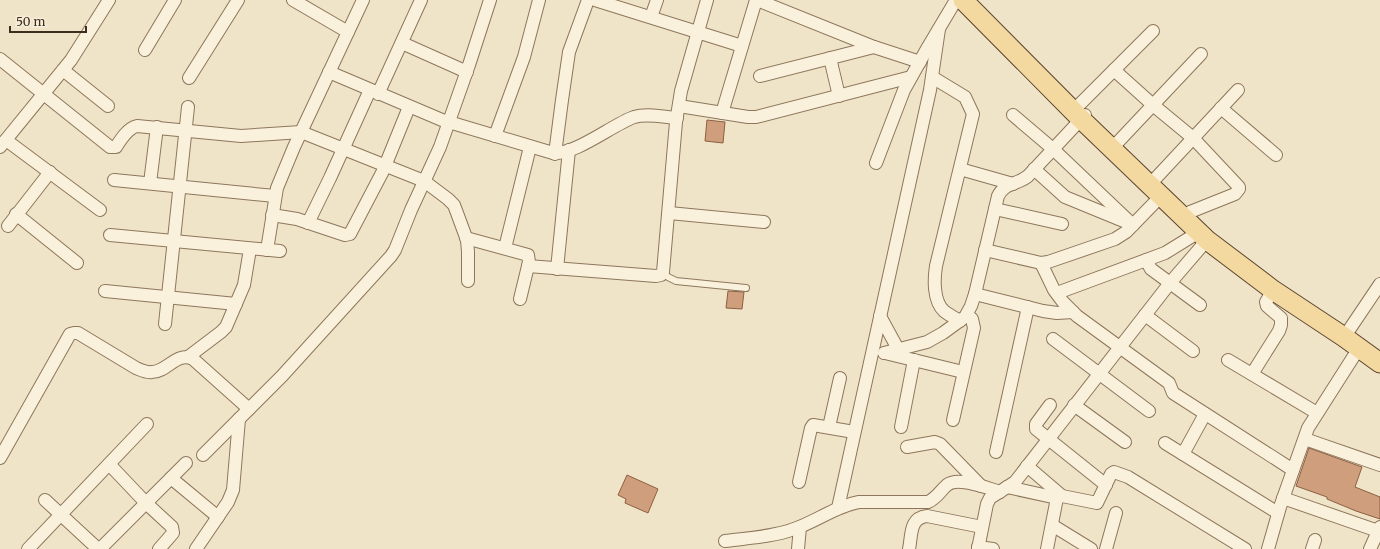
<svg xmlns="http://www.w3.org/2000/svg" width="1380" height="549" viewBox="0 0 1380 549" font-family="Merriweather,serif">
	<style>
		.building { fill: #cf9f7d; stroke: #8d5f41 }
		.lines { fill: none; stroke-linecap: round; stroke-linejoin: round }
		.lane-casing { stroke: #8d765c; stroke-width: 8 }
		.street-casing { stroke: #8d765c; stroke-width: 14 }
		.primary-casing { stroke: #5b4430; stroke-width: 21 }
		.lane { stroke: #faf1dc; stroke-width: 6 }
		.street { stroke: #faf1dc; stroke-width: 12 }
		.primary { stroke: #f3d9a0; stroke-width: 19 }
	</style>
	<rect width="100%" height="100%" fill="#f0e4c8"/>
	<!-- building -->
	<g class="building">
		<path d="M 707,120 L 725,122 L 723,143 L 705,141 Z"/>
		<path d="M 728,291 L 744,292 L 742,309 L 726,308 Z"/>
		<path d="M 1309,448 L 1362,467 L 1355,487 L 1380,497 L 1380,519 L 1356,511 L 1327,499 L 1327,497 L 1296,486 Z"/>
		<path d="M 627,475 L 658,489 L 648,513 L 625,503 L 626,499 L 618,495 Z"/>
	</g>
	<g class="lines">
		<defs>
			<path id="lane" d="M 663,272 L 668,277 L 676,281 L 746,288"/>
			<g id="street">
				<path d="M 293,0 L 348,32"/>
				<path d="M 595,0 L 742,46"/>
				<path d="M 757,0 L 874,47 L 920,62"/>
				<path d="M 651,17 L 657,0"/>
				<path d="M 402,43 L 467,72"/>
				<path d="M 145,50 L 175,0"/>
				<path d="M 830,58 L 839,96"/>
				<path d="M 0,59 L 110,147 L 116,147 C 121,139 128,128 137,126 L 241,136 L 301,132 L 424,181 L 448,199 L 454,205 L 457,213 L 467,240 L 468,252 L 468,281"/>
				<path d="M 63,70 L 108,106"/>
				<path d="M 1114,70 L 1153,105 L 1193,138 L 1239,187 L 1239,189 L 1235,194 L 1190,212"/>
				<path d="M 329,72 L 442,120 L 553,153 C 575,155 612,125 634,117 C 647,113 663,117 677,118"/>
				<path d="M 760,76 L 874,47"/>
				<path d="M 932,77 L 965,97 L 973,114 L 936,266 C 934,279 933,301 944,311 C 949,315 955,318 960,321"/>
				<path d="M 189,78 L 238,0"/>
				<path d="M 378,94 L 421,0"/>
				<path d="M 1079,105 L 1153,31"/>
				<path d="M 679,106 L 748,117 L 756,117 L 911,77"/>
				<path d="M 1221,108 L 1276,155"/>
				<path d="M 722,113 L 756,0"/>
				<path d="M 1013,115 L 1053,149 L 1133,225"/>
				<path d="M 495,136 L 524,57 L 539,0"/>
				<path d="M 6,140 L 100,210"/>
				<path d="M 1118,142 L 1201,54"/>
				<path d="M 0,147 L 71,60 L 109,0"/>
				<path d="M 555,154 L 562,100 L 569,52 L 588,0"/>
				<path d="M 876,163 L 904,90 L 928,47 L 956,0"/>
				<path d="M 960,169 L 1013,184"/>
				<path d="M 1034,169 L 1065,197 L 1126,222"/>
				<path d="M 1155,179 L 1238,90"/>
				<path d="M 114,180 L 275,196"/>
				<path d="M 150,183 L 157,127"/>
				<path d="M 995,209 L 1062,224"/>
				<path d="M 669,213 L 764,222"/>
				<path d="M 16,214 L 77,263"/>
				<path d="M 272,215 L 297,219 L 345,235 L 350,234 L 383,171 L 409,107"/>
				<path d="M 308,223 L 330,178 L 370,90"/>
				<path d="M 8,226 L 50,172"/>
				<path d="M 110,235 L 280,251"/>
				<path d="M 466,238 L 528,255 L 529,262 L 520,299"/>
				<path d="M 505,248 L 530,147"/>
				<path d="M 267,250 L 277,188 L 294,147 L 363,0"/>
				<path d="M 985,250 L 1041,263 L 1048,262 L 1115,239 L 1126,232 L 1161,196"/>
				<path d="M 1146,260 L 1151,269 L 1200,305"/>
				<path d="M 1041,263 L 1054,290 L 1063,302 L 1077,316 L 1169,383 L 1173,393 L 1293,470"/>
				<path d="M 528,266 L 656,276 L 661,275 L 663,272 L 676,122 L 681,91 L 707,0"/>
				<path d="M 557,269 L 569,150"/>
				<path d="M 105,291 L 236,304"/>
				<path d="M 1057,293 L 1165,253 L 1199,232"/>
				<path d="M 975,294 L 1043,311 L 1057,313 L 1073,312"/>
				<path d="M 1145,315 L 1193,351"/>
				<path d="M 880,316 L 898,349"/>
				<path d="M 165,324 L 188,107"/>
				<path d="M 1349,330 L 1380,284"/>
				<path d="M 1053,339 L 1149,411"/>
				<path d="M 884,353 L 927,342 L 943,333 L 965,317 L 971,306 L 975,294 L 998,196 C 1005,182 1017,185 1028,176 L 1085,115"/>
				<path d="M 885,353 L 963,372"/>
				<path d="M 188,357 L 221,332 L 226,327 L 244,285 L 250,249"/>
				<path d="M 1228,360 L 1317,413"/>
				<path d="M 1252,374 L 1279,331 L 1281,325 L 1281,318 L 1267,306 L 1266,302 L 1273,290"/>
				<path d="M 1050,405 L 1036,424 L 1036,429 L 1106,485"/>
				<path d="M 1074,405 L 1125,442"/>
				<path d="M 953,420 L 974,328 L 972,319 L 967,315"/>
				<path d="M 829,427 L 840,378"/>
				<path d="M 901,427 L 914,360"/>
				<path d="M 1305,439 L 1380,465"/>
				<path d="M 1165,443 L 1278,513"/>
				<path d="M 907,447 L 935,442 L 940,444 L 981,486"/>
				<path d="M 996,452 L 1028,307"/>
				<path d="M 1183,454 L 1205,414"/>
				<path d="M 203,455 L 282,376 L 391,256 L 395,250 L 411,210 L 440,147 L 469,65 L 490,0"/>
				<path d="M 0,458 L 70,334 L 74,333 L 78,333 L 136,368 C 141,370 146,373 152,372 C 167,372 177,351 193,359 L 249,409"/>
				<path d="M 109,464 L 146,503 L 172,527 L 173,533 L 159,549"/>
				<path d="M 1027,466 L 1062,496"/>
				<path d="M 171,478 L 218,517"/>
				<path d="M 799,482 L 811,428 L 813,425 L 854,432"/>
				<path d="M 1007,487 L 1057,498"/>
				<path d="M 1283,498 L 1378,531"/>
				<path d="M 45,500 L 98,549"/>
				<path d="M 838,508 L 930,90 L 939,29"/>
				<path d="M 1052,525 L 1091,549"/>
				<path d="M 725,541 C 748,538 772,537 794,529 C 817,521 836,506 859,502 L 928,502 C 937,498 940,491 947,485 C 958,476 987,488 1000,492"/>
				<path d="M 978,547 L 993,549"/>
				<path d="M 28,549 L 147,424"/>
				<path d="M 100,549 L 186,463"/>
				<path d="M 196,549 L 228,502 L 233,490 L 239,419"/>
				<path d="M 798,549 L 800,527"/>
				<path d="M 909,549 C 912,535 909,518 927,516 L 982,527"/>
				<path d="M 978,549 L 987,504 L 990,498 L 1015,482 L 1170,283 L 1207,240"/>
				<path d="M 1047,549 L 1057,498 L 1062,496 L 1097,503 L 1111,474 L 1114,472 L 1128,477 L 1245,549"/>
				<path d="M 1106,549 L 1116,513"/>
				<path d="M 1268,549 L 1280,507 L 1308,428 L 1359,348"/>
				<path d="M 1312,549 L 1315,540"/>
				<path d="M 1370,549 L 1380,527"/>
			</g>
			<path id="primary" d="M 963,0 L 1081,119 L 1207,240 L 1273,290 L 1344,337 L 1380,363"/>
		</defs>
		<!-- lane casing -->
		<use href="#lane" class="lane-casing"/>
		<!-- street casing -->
		<use href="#street" class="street-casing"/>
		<!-- primary casing -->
		<use href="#primary" class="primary-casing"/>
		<!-- lane -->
		<use href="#lane" class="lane"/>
		<!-- street -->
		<use href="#street" class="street"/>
		<!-- primary -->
		<use href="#primary" class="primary"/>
	</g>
	<!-- scale -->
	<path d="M10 26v6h76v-6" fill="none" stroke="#3d2e20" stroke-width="2"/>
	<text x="16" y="26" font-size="12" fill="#3d2e20" stroke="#f7eed8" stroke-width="3" paint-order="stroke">50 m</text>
</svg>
